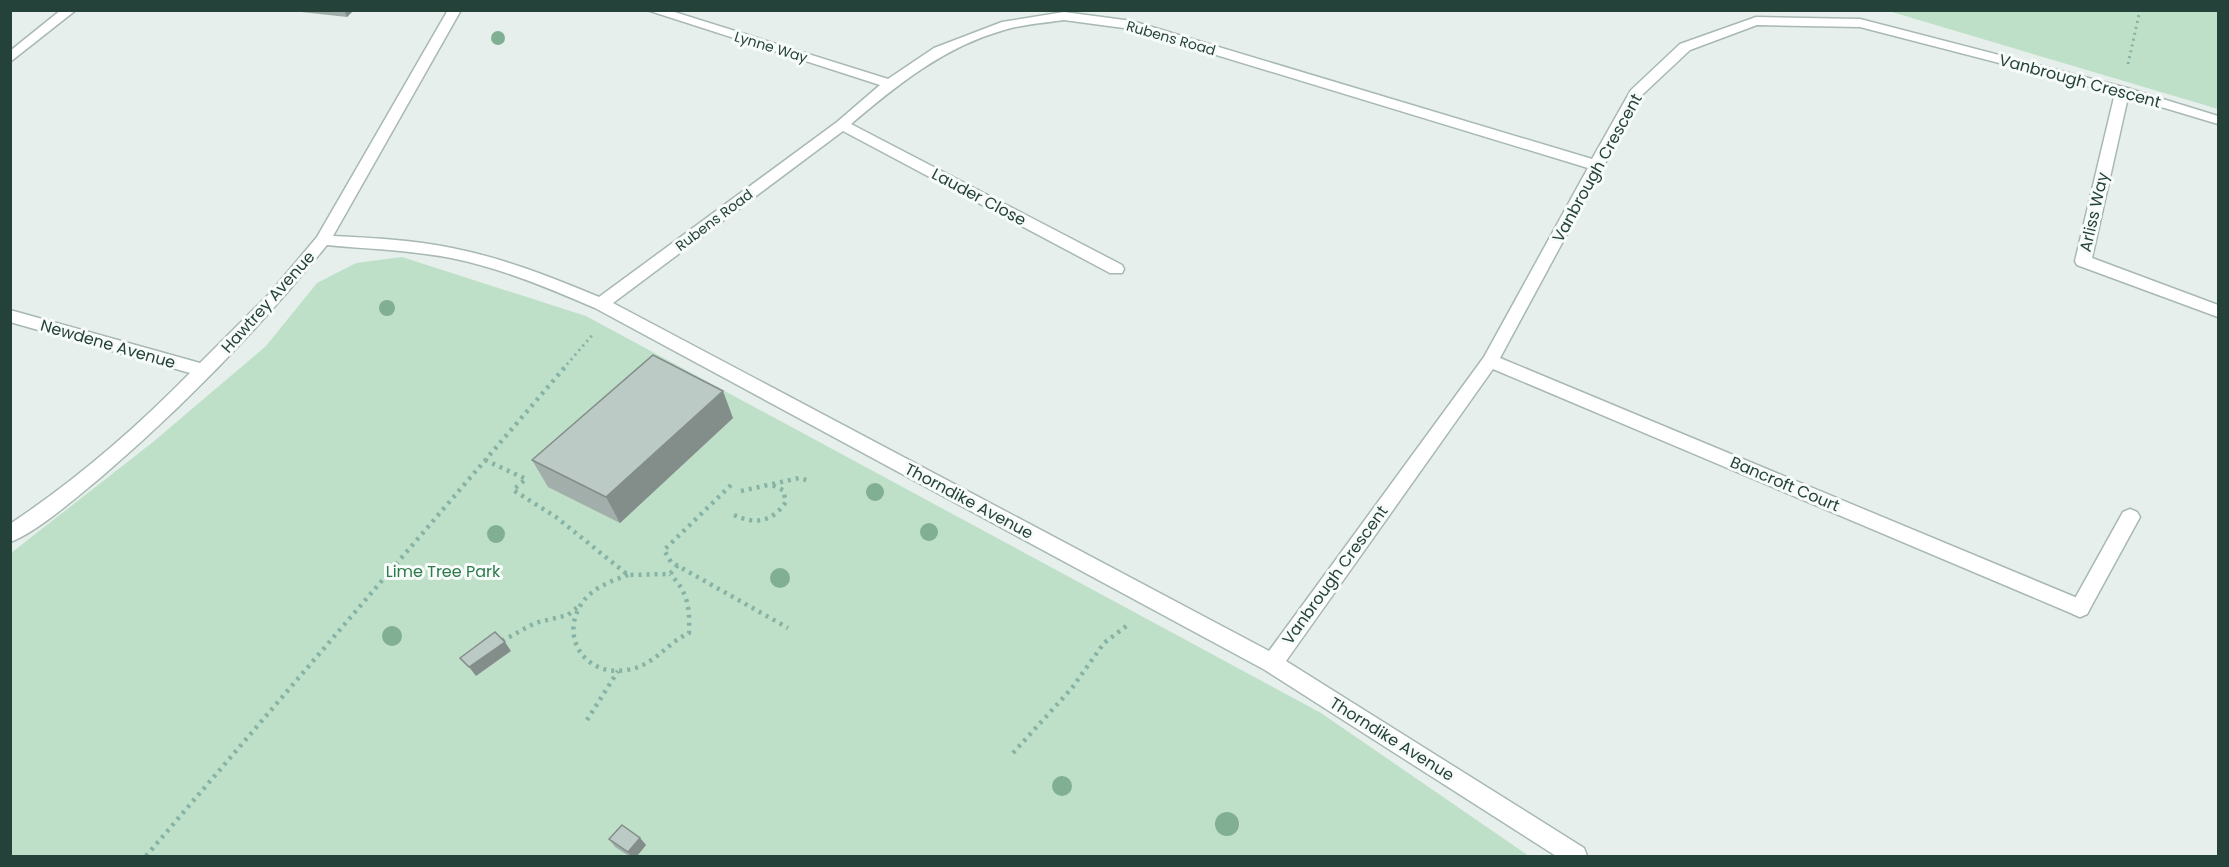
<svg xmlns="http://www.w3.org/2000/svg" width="2229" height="867" viewBox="0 0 2229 867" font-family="Poppins,sans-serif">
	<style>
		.green { fill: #bfe0c8 }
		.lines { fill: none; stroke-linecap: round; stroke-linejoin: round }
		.service-casing { stroke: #a8b8b2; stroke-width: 3 }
		.minor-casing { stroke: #a8b8b2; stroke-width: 3 }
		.path-far1 { stroke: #86b3a5; stroke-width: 3; stroke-dasharray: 2 4; stroke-linecap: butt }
		.path { stroke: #86b3a5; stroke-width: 4.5; stroke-dasharray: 3 5; stroke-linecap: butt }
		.service { fill: #fff; fill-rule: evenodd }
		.minor { fill: #fff; fill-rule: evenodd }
		.tree { fill: #80af93 }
		.wall { fill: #a1aea9 }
		.shaded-wall { fill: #838d89 }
		.building { fill: #bbcac4; stroke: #838d89; stroke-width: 1.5 }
		.labels { text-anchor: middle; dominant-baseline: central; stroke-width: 6; stroke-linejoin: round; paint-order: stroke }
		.far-street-label { font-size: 14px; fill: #24423a; stroke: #f7fbf9 }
		.street-label { font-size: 16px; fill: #24423a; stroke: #f7fbf9 }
		.park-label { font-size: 16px; fill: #2d7a4b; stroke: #f7fbf9 }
	</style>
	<rect width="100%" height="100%" fill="#e6efeb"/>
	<!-- green -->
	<g class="green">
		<path d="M 1868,11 L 2218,11 L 2218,109 L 1892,12 Z"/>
		<path d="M 402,257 L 586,316 L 1321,713 L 1529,856 L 11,856 L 11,553 L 153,442 L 266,346 L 317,283 L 356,263 Z"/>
	</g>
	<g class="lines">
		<defs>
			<path id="service" d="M 2130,509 L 2137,512 L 2140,517 L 2087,614 L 2080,617 L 2073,614 L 2070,608 L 2073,602 L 2123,512 Z"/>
			<g id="minor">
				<path d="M 61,10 L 76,10 L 10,62 L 10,51 Z"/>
				<path d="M 448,10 L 461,10 L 333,236 C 373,238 413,240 452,248 C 503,258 551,277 599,297 L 837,122 L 880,85 L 647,10 L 668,10 L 888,79 L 934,48 L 1002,22 L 1064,12 L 1132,21 L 1592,159 L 1631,90 L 1680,44 L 1756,17 L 1860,19 L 2127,88 L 2218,116 L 2218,124 L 2128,97 L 2092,258 L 2218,305 L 2218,317 L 2077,265 L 2075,261 L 2115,93 L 1860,27 L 1757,25 L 1690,50 L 1642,95 L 1500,358 L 2087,602 L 2090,608 L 2087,614 L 2080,617 L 2073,614 L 1493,369 L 1286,661 L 1584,848 L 1587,856 L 1556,856 L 1265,670 L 595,308 C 548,288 501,268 451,258 C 410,250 368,249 327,245 C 258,330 183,407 100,478 C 78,496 36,533 10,542 L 10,524 C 76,480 135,429 190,373 L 10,322 L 10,310 L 200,363 L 269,294 L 317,237 ZM 1064,20 L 1131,29 L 1588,168 L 1484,357 L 1269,651 L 613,303 L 843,131 L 1110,273 L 1122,273 L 1124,269 L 1122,265 L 851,124 C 898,84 944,47 1004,30 C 1023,24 1045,23 1064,20 Z"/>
			</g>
		</defs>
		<!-- service casing -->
		<use href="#service" class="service-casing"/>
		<!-- minor casing -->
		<use href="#minor" class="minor-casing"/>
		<!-- path-far1 -->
		<g class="path-far1">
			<path d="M 2128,64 L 2140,10"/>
			<path d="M 563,369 L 594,333"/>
		</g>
		<!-- path -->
		<g class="path">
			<path d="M 485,460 L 526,479 L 513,490 L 556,517 L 628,575 L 670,574 L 678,565"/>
			<path d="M 731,485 L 664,550 L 671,562 L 788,628"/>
			<path d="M 741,491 L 799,478 L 810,481"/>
			<path d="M 734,515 C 756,525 772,522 786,502 L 783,490 L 772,485"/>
			<path d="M 628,575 C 611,581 592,588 582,603 C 559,637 585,677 627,670 C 656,665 665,644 689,633 C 690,608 688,592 670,574"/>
			<path d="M 502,641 L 535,623 L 568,615 L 580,605"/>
			<path d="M 587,720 L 618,671"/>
			<path d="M 1013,753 L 1072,688 L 1104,643 L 1129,624"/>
			<path d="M 146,856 L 565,367"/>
		</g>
		<!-- service -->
		<use href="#service" class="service"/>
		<!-- minor -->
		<use href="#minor" class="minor"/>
	</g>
	<!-- trees -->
	<g class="tree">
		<circle cx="498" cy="38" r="7"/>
		<circle cx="387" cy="308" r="8"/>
		<circle cx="875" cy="492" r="9"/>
		<circle cx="929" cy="532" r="9"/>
		<circle cx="496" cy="534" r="9"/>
		<circle cx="780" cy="578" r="10"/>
		<circle cx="392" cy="636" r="10"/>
		<circle cx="1062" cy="786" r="10"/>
		<circle cx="1227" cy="824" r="12"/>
	</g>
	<!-- wall -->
	<g class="wall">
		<path d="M 292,10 L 354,10 L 347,17 L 292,11 Z"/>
		<path d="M 733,418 L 620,523 L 548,487 L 532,460 Z"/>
		<path d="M 640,838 L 646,845 L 637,856 L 629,856 L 615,847 L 609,839 Z"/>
	</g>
	<!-- shaded-wall -->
	<g class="shaded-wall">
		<path d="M 344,10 L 354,10 L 347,17 Z"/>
		<path d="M 723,391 L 733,418 L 620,523 L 606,497 Z"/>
		<path d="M 505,642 L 511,651 L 476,676 L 469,667 Z"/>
		<path d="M 640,838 L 646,845 L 637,856 L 631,856 L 628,852 Z"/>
	</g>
	<!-- building -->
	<g class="building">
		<path d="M 653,355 L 723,391 L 606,497 L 532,460 Z"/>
		<path d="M 495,632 L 505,642 L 469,667 L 460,658 Z"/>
		<path d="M 622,825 L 640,838 L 628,852 L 609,839 Z"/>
	</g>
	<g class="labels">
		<!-- far-street labels -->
		<g class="far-street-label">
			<text transform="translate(1171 38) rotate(16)">Rubens Road</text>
			<text transform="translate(771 47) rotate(17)">Lynne Way</text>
			<text transform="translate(714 220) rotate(-37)">Rubens Road</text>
		</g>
		<!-- street labels -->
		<g class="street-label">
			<text transform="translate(2080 81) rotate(15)">Vanbrough Crescent</text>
			<text transform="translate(1597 168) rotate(-61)">Vanbrough Crescent</text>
			<text transform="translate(979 197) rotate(28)">Lauder Close</text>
			<text transform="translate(2094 212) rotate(-77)">Arliss Way</text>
			<text transform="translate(268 302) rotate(-48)">Hawtrey Avenue</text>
			<text transform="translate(108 344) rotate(16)">Newdene Avenue</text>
			<text transform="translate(1785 484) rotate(23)">Bancroft Court</text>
			<text transform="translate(969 501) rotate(28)">Thorndike Avenue</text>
			<text transform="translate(1335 575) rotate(-54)">Vanbrough Crescent</text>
			<text transform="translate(1392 739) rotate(32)">Thorndike Avenue</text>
		</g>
		<!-- park labels -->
		<g class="park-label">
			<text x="443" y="571">Lime Tree Park</text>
		</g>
	</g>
	<!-- border -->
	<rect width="2229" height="867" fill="none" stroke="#24423a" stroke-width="24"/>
</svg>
